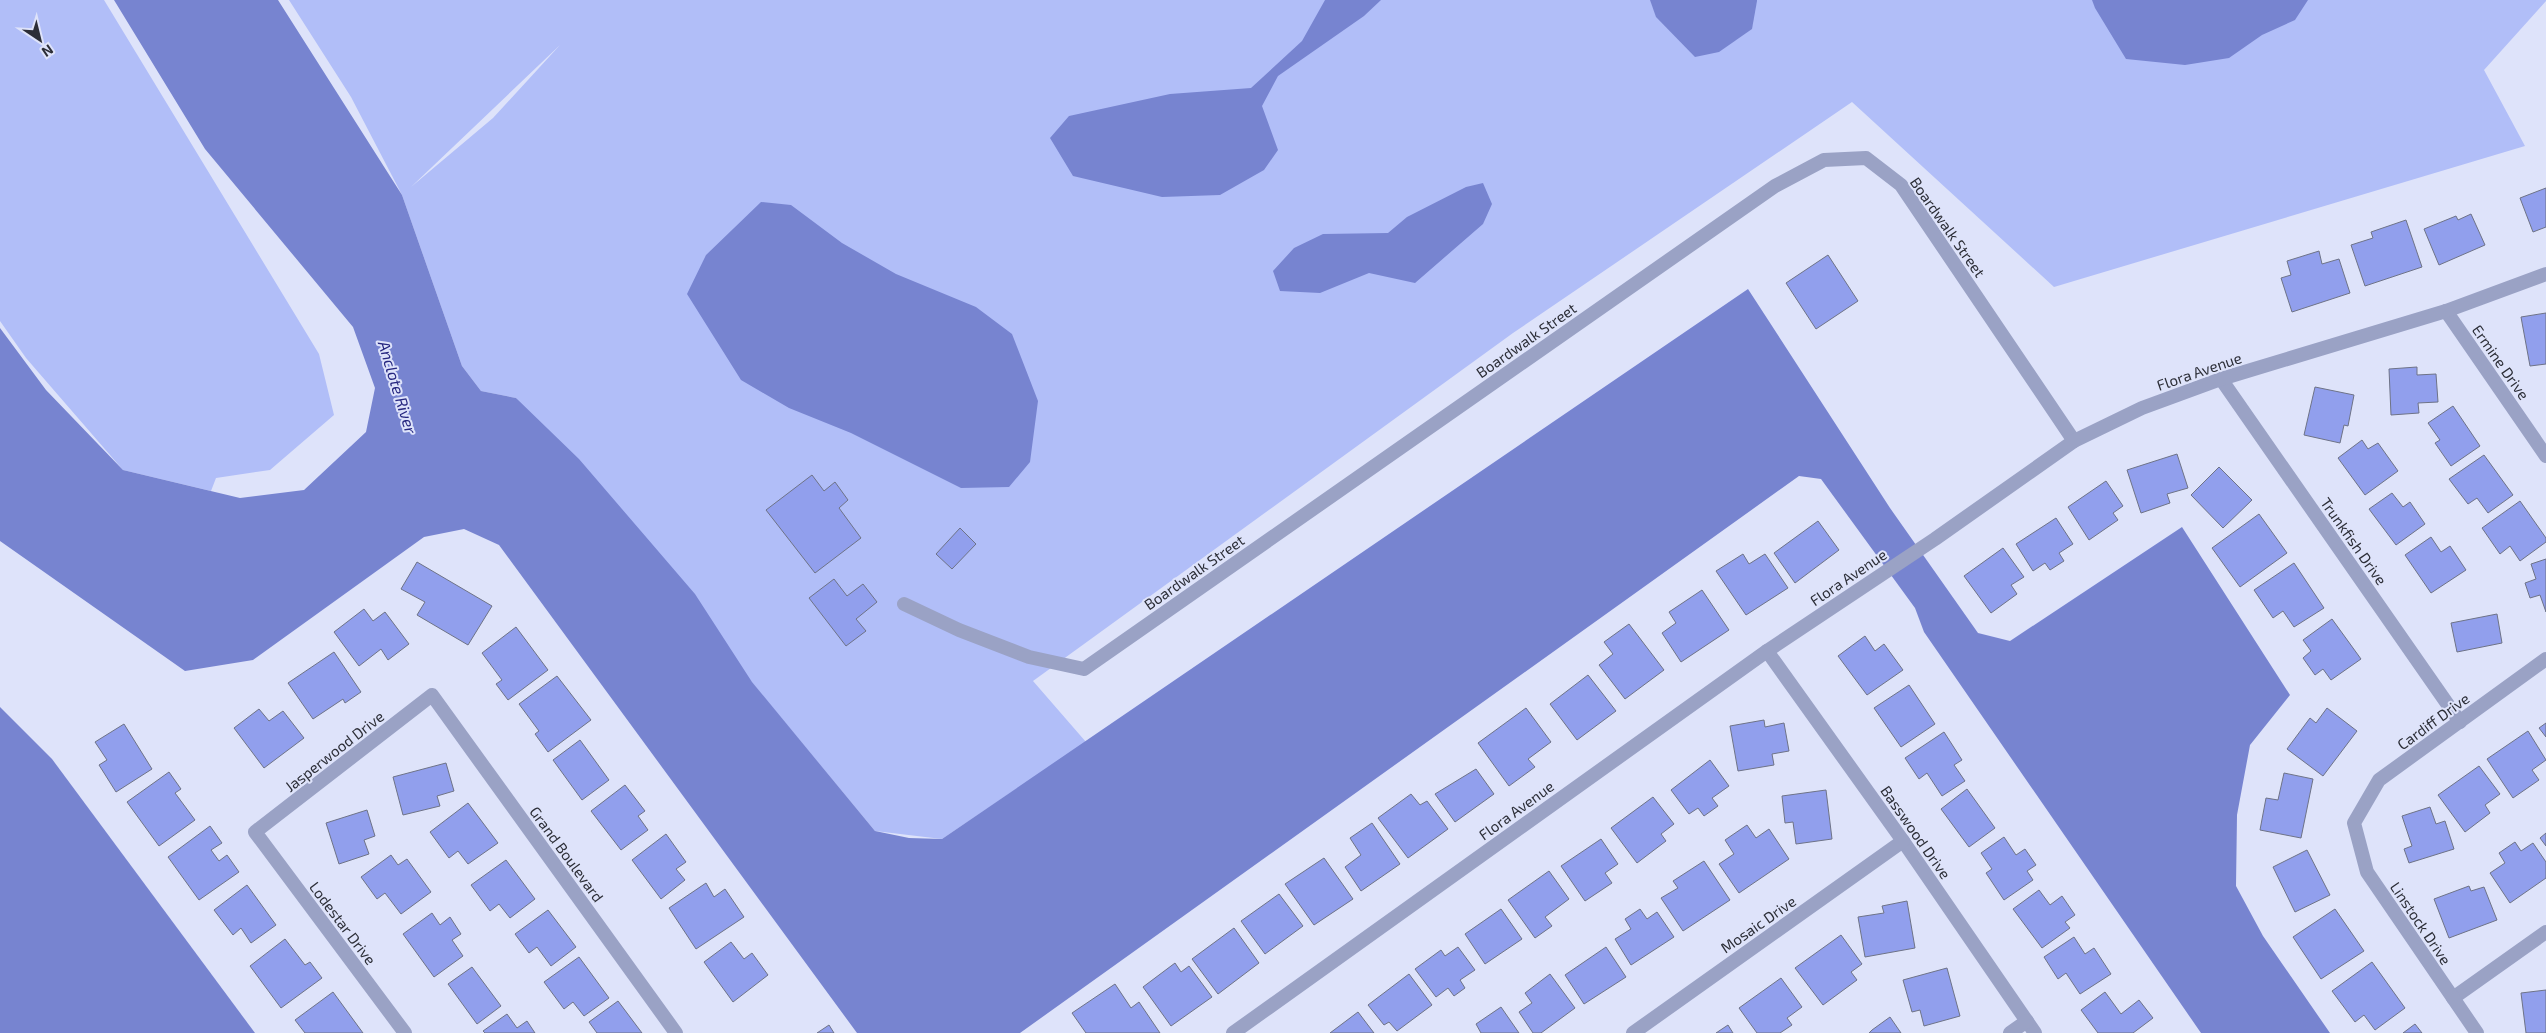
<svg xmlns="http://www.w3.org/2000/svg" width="2546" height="1033" viewBox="0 0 2546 1033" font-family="'Exo 2',sans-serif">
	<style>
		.green { fill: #b1bef8; fill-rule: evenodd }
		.water { fill: #7784d0 }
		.building { fill: #919fed; stroke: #6e7387 }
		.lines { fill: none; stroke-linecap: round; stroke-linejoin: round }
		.minor { stroke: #9aa2c5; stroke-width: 14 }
		.tertiary { stroke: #9aa2c5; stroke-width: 14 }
		.labels { text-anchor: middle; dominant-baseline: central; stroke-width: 4; stroke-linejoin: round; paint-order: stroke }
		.street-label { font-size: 15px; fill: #2c2e37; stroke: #dee3fa }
		.water-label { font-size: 16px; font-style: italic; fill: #262780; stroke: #dee3fa }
	</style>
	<rect width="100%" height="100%" fill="#dee3fa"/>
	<!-- green -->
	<g class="green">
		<path d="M 0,0 L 104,0 L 319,354 L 334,415 L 270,470 L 216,478 L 211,491 L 123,470 L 26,358 L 0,321 Z"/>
		<path d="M 289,0 L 2546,0 L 2546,1 L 2484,70 L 2525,146 L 2054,287 L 1852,102 L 1513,333 L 1033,681 L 1086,742 L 942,839 L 875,831 L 516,398 L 481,391 L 462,366 L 402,195 L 351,97 ZM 560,45 L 493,118 L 411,187 Z"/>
	</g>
	<!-- water -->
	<g class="water">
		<path d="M 114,0 L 278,0 L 402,195 L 462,366 L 481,391 L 516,398 L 579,459 L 695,594 L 752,682 L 875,831 L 909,838 L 942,839 L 1748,289 L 1890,508 L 1978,633 L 2010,641 L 2182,527 L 2290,695 L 2250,745 L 2237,815 L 2236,886 L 2263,936 L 2330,1033 L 2201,1033 L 1924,632 L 1915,608 L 1821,479 L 1799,476 L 1020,1033 L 857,1033 L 499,545 L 464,529 L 424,537 L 253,660 L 185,671 L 0,541 L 0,328 L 46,390 L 123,470 L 240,498 L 304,490 L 366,432 L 375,388 L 353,327 L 205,149 Z"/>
		<path d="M 1325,0 L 1381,0 L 1364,16 L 1278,76 L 1262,106 L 1278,150 L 1264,170 L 1220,195 L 1162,197 L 1073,176 L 1050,138 L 1069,116 L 1170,94 L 1251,88 L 1302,41 Z"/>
		<path d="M 1650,0 L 1757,0 L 1757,1 L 1752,29 L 1719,52 L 1695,57 L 1656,17 Z"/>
		<path d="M 2092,0 L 2308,0 L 2295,20 L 2262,35 L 2229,58 L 2185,65 L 2126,59 L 2095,8 Z"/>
		<path d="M 1483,183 L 1492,204 L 1483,224 L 1415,283 L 1369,273 L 1320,293 L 1280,291 L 1273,271 L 1294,248 L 1323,234 L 1388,233 L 1407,217 L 1466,187 Z"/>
		<path d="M 761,202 L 791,205 L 842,243 L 896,274 L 976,307 L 1012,334 L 1038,401 L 1030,462 L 1009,487 L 961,488 L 851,433 L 789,408 L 741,380 L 687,294 L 706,255 Z"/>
		<path d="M 0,707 L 52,759 L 255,1033 L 0,1033 Z"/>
	</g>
	<!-- building -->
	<g class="building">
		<path d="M 2546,188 L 2546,227 L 2533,232 L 2520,198 Z"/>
		<path d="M 2471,214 L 2485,245 L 2439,265 L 2424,229 L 2456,216 L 2458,220 Z"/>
		<path d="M 2406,220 L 2422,267 L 2365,286 L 2351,245 L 2373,238 L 2371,232 Z"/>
		<path d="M 2319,251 L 2322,264 L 2339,259 L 2350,293 L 2292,312 L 2281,278 L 2291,275 L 2287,261 Z"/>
		<path d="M 1828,255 L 1858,301 L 1816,329 L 1786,283 Z"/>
		<path d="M 2546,313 L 2546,364 L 2530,366 L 2521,317 Z"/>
		<path d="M 2417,367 L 2417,375 L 2436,374 L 2438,402 L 2418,403 L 2419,413 L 2391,415 L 2389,369 Z"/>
		<path d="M 2315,387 L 2354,395 L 2348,426 L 2344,425 L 2340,443 L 2304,435 Z"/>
		<path d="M 2453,406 L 2480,446 L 2451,466 L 2435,443 L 2440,440 L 2428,423 Z"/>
		<path d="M 2362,440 L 2368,449 L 2378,443 L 2398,471 L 2365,495 L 2338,458 Z"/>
		<path d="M 2177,454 L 2188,488 L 2167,494 L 2170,503 L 2141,513 L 2127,470 Z"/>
		<path d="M 2484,455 L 2513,495 L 2488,513 L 2477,498 L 2468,504 L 2449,479 Z"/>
		<path d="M 2219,467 L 2252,500 L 2223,528 L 2191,495 Z"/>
		<path d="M 812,475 L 824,491 L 835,482 L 848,500 L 839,508 L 861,538 L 815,573 L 766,510 Z"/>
		<path d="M 2106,481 L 2123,506 L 2113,513 L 2118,520 L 2089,540 L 2068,507 Z"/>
		<path d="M 2392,493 L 2403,507 L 2410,502 L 2425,524 L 2396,545 L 2369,509 Z"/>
		<path d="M 2520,501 L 2546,538 L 2546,542 L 2520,561 L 2510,546 L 2500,554 L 2482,528 Z"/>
		<path d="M 2259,514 L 2287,553 L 2240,587 L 2212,548 Z"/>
		<path d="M 2056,518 L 2073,544 L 2059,553 L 2064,561 L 2050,570 L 2045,563 L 2033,571 L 2016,544 Z"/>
		<path d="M 1818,521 L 1839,550 L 1795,583 L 1774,553 Z"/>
		<path d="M 960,528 L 976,544 L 952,569 L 936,554 Z"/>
		<path d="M 2431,537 L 2441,552 L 2450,546 L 2466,570 L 2431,593 L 2405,555 Z"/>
		<path d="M 2003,548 L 2024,577 L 2011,585 L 2017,594 L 1991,613 L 1964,576 Z"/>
		<path d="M 1743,554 L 1749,564 L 1765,554 L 1788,588 L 1746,615 L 1716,571 Z"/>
		<path d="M 2546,559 L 2546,612 L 2540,595 L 2530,598 L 2525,583 L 2536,579 L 2531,564 Z"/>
		<path d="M 417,562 L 492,606 L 468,645 L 417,615 L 425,602 L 401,589 Z"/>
		<path d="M 2294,563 L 2324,608 L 2294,627 L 2283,611 L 2273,618 L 2254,590 Z"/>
		<path d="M 834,579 L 847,596 L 863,584 L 877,602 L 856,619 L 866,631 L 846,646 L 809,598 Z"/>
		<path d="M 1702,590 L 1729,630 L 1681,662 L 1662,633 L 1676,623 L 1669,612 Z"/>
		<path d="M 364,609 L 373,621 L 385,612 L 409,644 L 388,660 L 381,649 L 359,666 L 334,632 Z"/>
		<path d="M 2497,614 L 2502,643 L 2457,652 L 2451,623 Z"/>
		<path d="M 2332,619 L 2361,659 L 2331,680 L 2323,669 L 2315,675 L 2303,658 L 2311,651 L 2303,640 Z"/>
		<path d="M 1629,624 L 1664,670 L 1625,699 L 1599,665 L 1613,654 L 1604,642 Z"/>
		<path d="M 516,627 L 548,670 L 508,700 L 496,684 L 502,680 L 482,653 Z"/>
		<path d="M 1865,636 L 1875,651 L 1884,644 L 1903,670 L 1867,695 L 1838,656 Z"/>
		<path d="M 334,652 L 361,692 L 345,703 L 343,699 L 313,719 L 288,683 Z"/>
		<path d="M 1588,675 L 1616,711 L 1577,740 L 1550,704 Z"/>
		<path d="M 557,676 L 591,720 L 548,752 L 535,734 L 539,731 L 519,704 Z"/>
		<path d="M 1909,685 L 1935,724 L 1901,747 L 1874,708 Z"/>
		<path d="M 1526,708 L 1551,742 L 1528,759 L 1535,767 L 1509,786 L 1478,743 Z"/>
		<path d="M 2327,708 L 2357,731 L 2323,776 L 2287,749 L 2310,718 L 2316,723 Z"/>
		<path d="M 259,709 L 269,721 L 283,711 L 304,738 L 264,768 L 234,728 Z"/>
		<path d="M 1764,720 L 1765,727 L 1784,723 L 1789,751 L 1772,754 L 1774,765 L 1738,771 L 1730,726 Z"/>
		<path d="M 2546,723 L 2546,737 L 2539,728 Z"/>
		<path d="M 124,724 L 152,769 L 116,792 L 99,765 L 107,760 L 95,742 Z"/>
		<path d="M 2528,731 L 2546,760 L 2532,770 L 2539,780 L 2513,798 L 2487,759 Z"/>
		<path d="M 1944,732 L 1962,760 L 1954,765 L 1965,781 L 1942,796 L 1927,773 L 1919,779 L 1905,758 Z"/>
		<path d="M 580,740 L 609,780 L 582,800 L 553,760 Z"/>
		<path d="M 1710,760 L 1729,786 L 1712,798 L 1718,806 L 1704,816 L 1698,808 L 1689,814 L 1671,790 Z"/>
		<path d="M 446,763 L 454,791 L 437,796 L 440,806 L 403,815 L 393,777 Z"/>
		<path d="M 2479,766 L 2500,794 L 2485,805 L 2490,813 L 2465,832 L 2438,795 Z"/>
		<path d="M 1476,769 L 1494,794 L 1455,822 L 1435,794 Z"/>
		<path d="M 169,772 L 181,789 L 175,793 L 195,820 L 159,846 L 127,802 Z"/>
		<path d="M 2284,773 L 2313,779 L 2301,838 L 2260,830 L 2266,798 L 2278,800 Z"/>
		<path d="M 625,785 L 645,811 L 638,816 L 648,830 L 621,850 L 591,811 Z"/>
		<path d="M 1967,789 L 1995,828 L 1969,847 L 1941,809 Z"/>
		<path d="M 1826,790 L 1832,839 L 1796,844 L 1793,822 L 1785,823 L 1782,796 Z"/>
		<path d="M 1411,794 L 1420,805 L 1427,801 L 1448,829 L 1408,858 L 1378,818 Z"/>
		<path d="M 1653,797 L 1674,824 L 1661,834 L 1666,841 L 1637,863 L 1611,828 Z"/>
		<path d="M 468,803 L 498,843 L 468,864 L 458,851 L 449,858 L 430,832 Z"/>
		<path d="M 2430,807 L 2436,824 L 2445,821 L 2454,849 L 2409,863 L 2404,849 L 2412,846 L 2402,816 Z"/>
		<path d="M 367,810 L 375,836 L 364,840 L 369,854 L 339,864 L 326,823 Z"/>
		<path d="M 1372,823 L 1400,864 L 1361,891 L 1345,867 L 1361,855 L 1350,838 Z"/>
		<path d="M 1747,825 L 1756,838 L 1769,829 L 1789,859 L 1739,893 L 1719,864 L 1734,854 L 1725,840 Z"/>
		<path d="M 210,826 L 222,843 L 211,850 L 219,861 L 227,855 L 239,872 L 199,900 L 168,857 Z"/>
		<path d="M 2546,833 L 2546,846 L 2540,838 Z"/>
		<path d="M 666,834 L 686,862 L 676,869 L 685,880 L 661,899 L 632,860 Z"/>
		<path d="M 2004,837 L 2016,855 L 2025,849 L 2036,865 L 2027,871 L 2033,880 L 2004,900 L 1986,873 L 1992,869 L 1981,853 Z"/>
		<path d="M 1601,839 L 1618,864 L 1605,873 L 1612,883 L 1585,901 L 1561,866 Z"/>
		<path d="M 2515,842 L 2521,851 L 2533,843 L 2546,862 L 2546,878 L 2510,903 L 2490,873 L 2505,863 L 2499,853 Z"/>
		<path d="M 2307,850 L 2330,895 L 2295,912 L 2273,867 Z"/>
		<path d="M 391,855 L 398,865 L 407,859 L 431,892 L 401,914 L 385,893 L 377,899 L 361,877 Z"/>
		<path d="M 1324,858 L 1353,899 L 1314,925 L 1285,884 Z"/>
		<path d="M 506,860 L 535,899 L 510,918 L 499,904 L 490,911 L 471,885 Z"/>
		<path d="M 1704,861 L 1730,900 L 1683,931 L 1661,898 L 1678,888 L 1673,881 Z"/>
		<path d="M 1549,871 L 1569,899 L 1545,917 L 1552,926 L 1535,938 L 1508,900 Z"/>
		<path d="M 706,883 L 714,897 L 725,889 L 744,917 L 696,949 L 669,908 Z"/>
		<path d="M 247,885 L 276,925 L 251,943 L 241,928 L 233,935 L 214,910 Z"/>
		<path d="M 2469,886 L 2471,891 L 2484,887 L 2497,920 L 2449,938 L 2434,899 Z"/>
		<path d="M 2039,890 L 2050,905 L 2062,896 L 2075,915 L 2065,922 L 2070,928 L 2042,948 L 2013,909 Z"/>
		<path d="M 1279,894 L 1303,926 L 1265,954 L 1241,921 Z"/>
		<path d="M 1907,901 L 1915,948 L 1865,957 L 1858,917 L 1884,913 L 1882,906 Z"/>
		<path d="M 1501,909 L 1522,939 L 1485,964 L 1465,934 Z"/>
		<path d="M 1640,909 L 1647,919 L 1657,912 L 1674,937 L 1631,965 L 1615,939 L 1631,929 L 1625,919 Z"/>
		<path d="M 2335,909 L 2364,951 L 2321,979 L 2293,937 Z"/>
		<path d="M 548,910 L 576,947 L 551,966 L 537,947 L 529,953 L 515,934 Z"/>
		<path d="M 432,913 L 440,925 L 450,917 L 461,934 L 452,940 L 463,956 L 434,977 L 403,934 Z"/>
		<path d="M 1234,928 L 1259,963 L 1218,994 L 1192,959 Z"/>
		<path d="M 1841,935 L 1862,964 L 1851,972 L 1857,980 L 1823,1005 L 1795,968 Z"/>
		<path d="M 2074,937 L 2085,954 L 2094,948 L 2111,974 L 2080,994 L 2066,973 L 2058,979 L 2044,957 Z"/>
		<path d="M 285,939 L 305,965 L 310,962 L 322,978 L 281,1008 L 250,966 Z"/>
		<path d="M 731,942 L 744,959 L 752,953 L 768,975 L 733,1002 L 704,962 Z"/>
		<path d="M 1458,947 L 1475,970 L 1460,980 L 1465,988 L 1454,996 L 1448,988 L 1436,997 L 1415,969 L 1441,950 L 1445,956 Z"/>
		<path d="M 1606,947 L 1626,977 L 1584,1004 L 1565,975 Z"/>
		<path d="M 579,957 L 609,998 L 584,1016 L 573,1002 L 564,1009 L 544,982 Z"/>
		<path d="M 2372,962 L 2405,1008 L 2375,1030 L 2364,1015 L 2355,1022 L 2332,991 Z"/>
		<path d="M 1175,963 L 1181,972 L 1189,966 L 1212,997 L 1171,1026 L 1143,987 Z"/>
		<path d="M 472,967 L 501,1006 L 477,1024 L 448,984 Z"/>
		<path d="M 1947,968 L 1960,1016 L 1924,1026 L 1920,1010 L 1912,1012 L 1903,980 Z"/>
		<path d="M 1409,974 L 1432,1005 L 1397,1031 L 1389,1022 L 1384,1025 L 1368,1005 Z"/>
		<path d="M 1550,974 L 1575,1008 L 1541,1033 L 1533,1033 L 1519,1012 L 1532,1003 L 1525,993 Z"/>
		<path d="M 1781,978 L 1802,1007 L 1787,1018 L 1792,1025 L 1780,1033 L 1757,1033 L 1739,1008 Z"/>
		<path d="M 1115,984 L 1131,1008 L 1139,1002 L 1160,1033 L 1086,1033 L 1072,1013 Z"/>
		<path d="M 2546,990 L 2546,1033 L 2526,1033 L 2521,993 Z"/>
		<path d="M 333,992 L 363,1033 L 305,1033 L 295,1020 Z"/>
		<path d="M 2105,992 L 2121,1014 L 2139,1000 L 2153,1018 L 2133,1033 L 2098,1033 L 2081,1010 Z"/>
		<path d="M 618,1001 L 642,1033 L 597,1033 L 589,1022 Z"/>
		<path d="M 1501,1007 L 1519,1033 L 1481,1033 L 1476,1024 Z"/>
		<path d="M 1358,1012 L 1374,1033 L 1330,1033 Z"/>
		<path d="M 507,1014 L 517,1028 L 527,1021 L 535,1033 L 485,1033 L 483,1031 Z"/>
		<path d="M 1890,1017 L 1901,1033 L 1869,1033 L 1872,1030 Z"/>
		<path d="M 2415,1024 L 2422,1033 L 2403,1033 Z"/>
		<path d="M 829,1025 L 834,1033 L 817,1033 Z"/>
		<path d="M 1728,1025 L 1733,1033 L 1716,1033 Z"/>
	</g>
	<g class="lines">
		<!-- minor -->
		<g class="minor">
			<path d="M 2446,311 L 2546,456"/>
			<path d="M 2221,379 L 2460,722"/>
			<path d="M 904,604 L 959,630 L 1029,657 L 1084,669 L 1775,186 L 1824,160 L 1866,158 L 1901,185 L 2074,441"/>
			<path d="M 1767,651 L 1903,841 L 2035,1033"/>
			<path d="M 2453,998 L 2546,932"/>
			<path d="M 405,1033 L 255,832 L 432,695 L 676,1033"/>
			<path d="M 1633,1033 L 1903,841"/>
			<path d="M 2010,1033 L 2027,1021"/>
			<path d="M 2477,1033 L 2367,872 L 2354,823 L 2379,780 L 2546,659"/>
		</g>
		<!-- tertiary -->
		<path class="tertiary" d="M 1233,1033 L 1767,651 L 1935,539 L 2074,441 L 2142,408 L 2221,379 L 2446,311 L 2546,274"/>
	</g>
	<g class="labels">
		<!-- street labels -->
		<g class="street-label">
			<text transform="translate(1948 227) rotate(55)">Boardwalk Street</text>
			<text transform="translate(1526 340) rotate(-35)">Boardwalk Street</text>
			<text transform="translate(2501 362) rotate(55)">Ermine Drive</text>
			<text transform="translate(2199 371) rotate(-19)">Flora Avenue</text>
			<text transform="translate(2354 541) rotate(55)">Trunkfish Drive</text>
			<text transform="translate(1194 572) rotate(-35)">Boardwalk Street</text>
			<text transform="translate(1848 577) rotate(-34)">Flora Avenue</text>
			<text transform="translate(2433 721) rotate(-36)">Cardiff Drive</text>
			<text transform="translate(334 751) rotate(-38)">Jasperwood Drive</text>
			<text transform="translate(1516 810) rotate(-36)">Flora Avenue</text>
			<text transform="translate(1916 832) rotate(55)">Basswood Drive</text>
			<text transform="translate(567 854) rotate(54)">Grand Boulevard</text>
			<text transform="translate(343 923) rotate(53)">Lodestar Drive</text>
			<text transform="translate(2421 923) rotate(56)">Linstock Drive</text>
			<text transform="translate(1758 924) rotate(-35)">Mosaic Drive</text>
		</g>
		<!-- water labels -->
		<g class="water-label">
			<text transform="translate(398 387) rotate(73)">Anclote River</text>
		</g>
	</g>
	<!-- north arrow -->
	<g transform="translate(40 40) rotate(145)" stroke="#dee3fa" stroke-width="4" paint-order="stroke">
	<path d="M0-4L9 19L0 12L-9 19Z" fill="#2c2e37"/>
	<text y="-8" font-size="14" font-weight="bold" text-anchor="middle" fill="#2c2e37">N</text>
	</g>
</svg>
